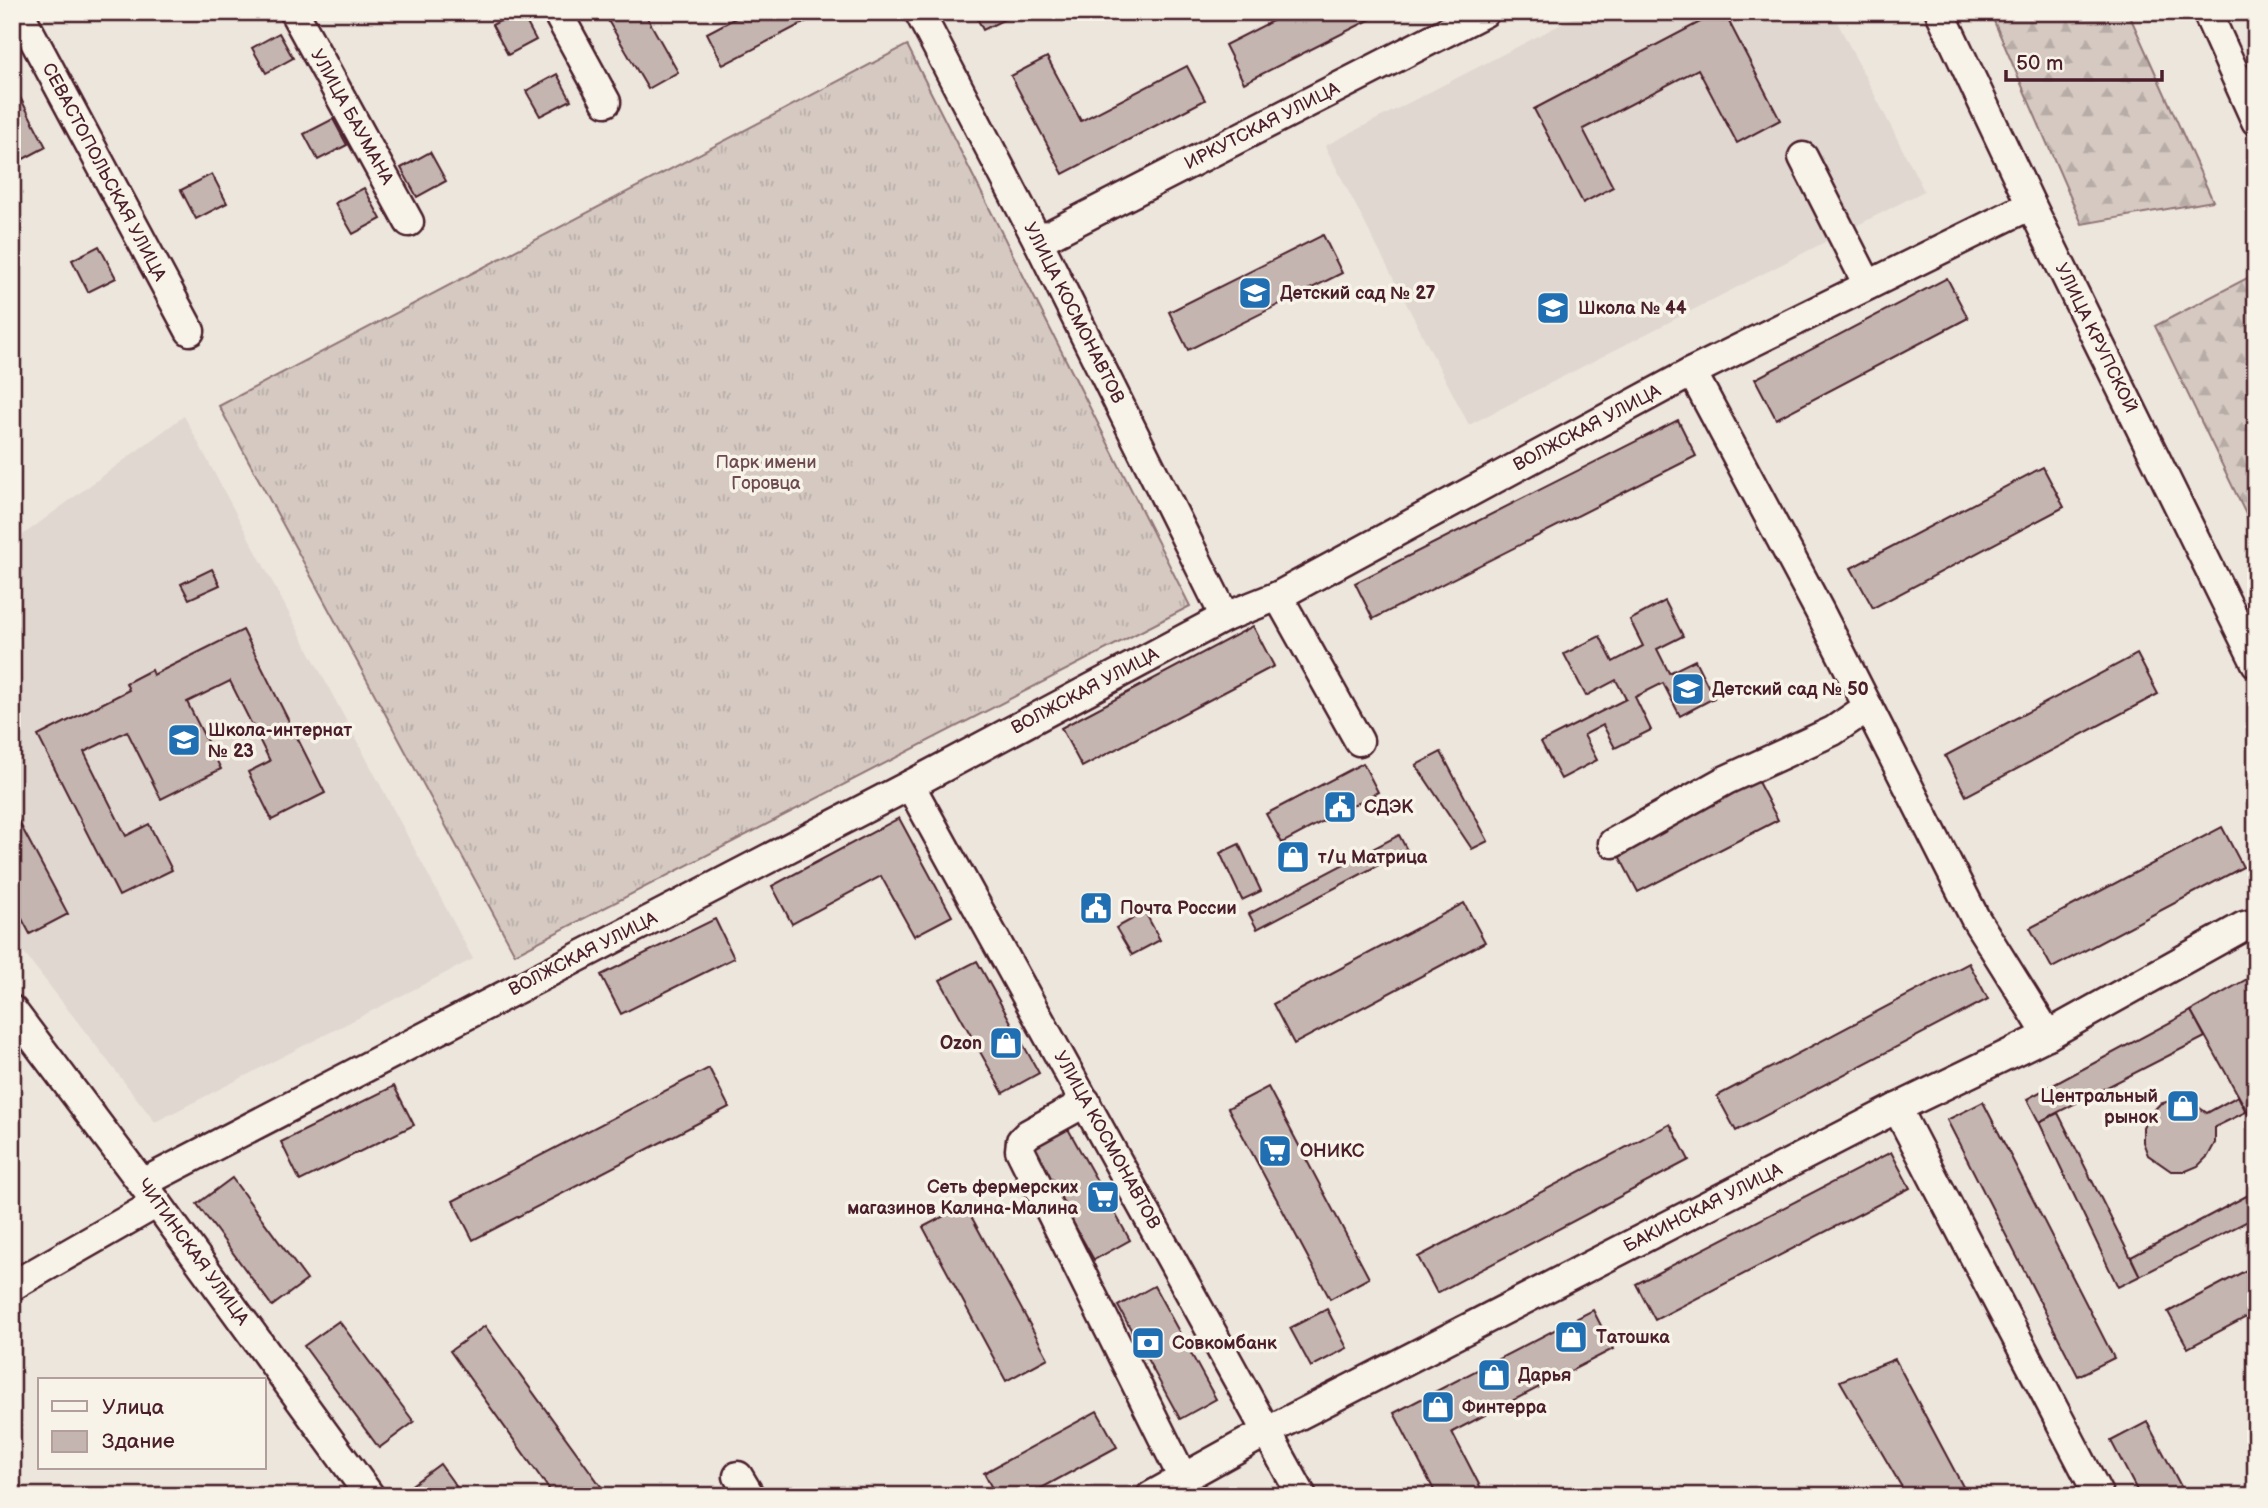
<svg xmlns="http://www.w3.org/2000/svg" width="2268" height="1508" viewBox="0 0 2268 1508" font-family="'Balsamiq Sans',sans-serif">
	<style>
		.built { fill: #e0d7d0 }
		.grass { fill: url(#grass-tufts); stroke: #907476; stroke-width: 2 }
		.forest { fill: url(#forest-firs); stroke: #907476; stroke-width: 2 }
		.building { fill: #c4b5b0; stroke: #4a1f2b; stroke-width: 2 }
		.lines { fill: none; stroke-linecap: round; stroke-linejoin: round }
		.minor-casing { stroke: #4a1f2b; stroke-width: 33 }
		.minor { stroke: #f7f3e8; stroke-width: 28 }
		.labels { text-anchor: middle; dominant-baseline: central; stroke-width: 7; stroke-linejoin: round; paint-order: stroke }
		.street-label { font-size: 18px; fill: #4a1f2b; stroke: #f7f3e8 }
		.poi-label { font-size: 18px; font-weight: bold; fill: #4a1f2b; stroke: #f7f3e8; text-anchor: start }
		.park-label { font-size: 18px; fill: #6d4a51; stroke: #f7f3e8 }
	</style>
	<defs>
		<pattern id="grass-tufts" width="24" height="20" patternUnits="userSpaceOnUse" patternTransform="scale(1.75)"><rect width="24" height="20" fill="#d5c9c2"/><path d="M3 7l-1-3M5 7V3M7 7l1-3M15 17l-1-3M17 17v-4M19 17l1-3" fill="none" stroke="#b8aca7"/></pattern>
		<pattern id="forest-firs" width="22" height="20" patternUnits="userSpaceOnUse" patternTransform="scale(1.75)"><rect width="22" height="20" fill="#d5c9c2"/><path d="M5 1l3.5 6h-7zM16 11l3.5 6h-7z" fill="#b8aca7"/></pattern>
	</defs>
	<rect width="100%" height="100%" fill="#ece6dd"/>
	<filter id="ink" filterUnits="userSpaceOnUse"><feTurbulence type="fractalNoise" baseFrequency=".0143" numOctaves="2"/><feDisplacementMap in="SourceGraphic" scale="14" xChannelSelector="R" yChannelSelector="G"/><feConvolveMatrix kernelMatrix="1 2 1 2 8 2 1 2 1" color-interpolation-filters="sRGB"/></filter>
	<g filter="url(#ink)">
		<!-- built -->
		<g class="built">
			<path d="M 1585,12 L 1832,12 L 1924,191 L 1469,425 L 1325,146 Z"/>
			<path d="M 184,416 L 473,959 L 155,1122 L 12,937 L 12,543 Z"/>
		</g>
		<!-- grass -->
		<path class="grass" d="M 907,45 L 1190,606 L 515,954 L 219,406 Z"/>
		<!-- forest -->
		<g class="forest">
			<path d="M 1990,12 L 2128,12 L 2213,201 L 2082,224 Z"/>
			<path d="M 2253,275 L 2256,281 L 2256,535 L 2155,326 Z"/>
		</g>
		<!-- building -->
		<g class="building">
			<path d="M 517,12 L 521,12 L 536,40 L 508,55 L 492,25 Z"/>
			<path d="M 603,12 L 644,12 L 678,72 L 648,89 Z"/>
			<path d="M 747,12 L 824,12 L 723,65 L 707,33 Z"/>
			<path d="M 974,12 L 1019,12 L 983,30 Z"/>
			<path d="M 1290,12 L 1385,12 L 1244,83 L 1225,45 Z"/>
			<path d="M 1719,12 L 1724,12 L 1780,120 L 1737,143 L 1698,69 L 1583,129 L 1613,187 L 1583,203 L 1534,109 Z"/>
			<path d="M 279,33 L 293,58 L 266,73 L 252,48 Z"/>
			<path d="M 1047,57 L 1081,121 L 1187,66 L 1205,100 L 1063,174 L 1011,76 Z"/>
			<path d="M 557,74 L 571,100 L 540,116 L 526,91 Z"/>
			<path d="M 12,82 L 46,147 L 12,165 Z"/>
			<path d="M 333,119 L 347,145 L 318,160 L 304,134 Z"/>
			<path d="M 430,152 L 446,181 L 417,197 L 401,168 Z"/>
			<path d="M 212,174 L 227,203 L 196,219 L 181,190 Z"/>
			<path d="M 364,188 L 381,219 L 353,234 L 335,203 Z"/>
			<path d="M 1323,235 L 1342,273 L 1188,350 L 1169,312 Z"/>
			<path d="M 99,246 L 116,278 L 88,292 L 72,260 Z"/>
			<path d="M 1947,278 L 1968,318 L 1776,419 L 1755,379 Z"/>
			<path d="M 1678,420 L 1696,456 L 1373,619 L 1355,583 Z"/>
			<path d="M 2043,467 L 2064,507 L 1873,608 L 1851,568 Z"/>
			<path d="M 212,569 L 220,585 L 189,599 L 181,584 Z"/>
			<path d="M 1665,601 L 1683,636 L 1657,649 L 1669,673 L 1695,660 L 1714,698 L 1680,716 L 1663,683 L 1635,697 L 1651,730 L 1615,748 L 1603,725 L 1584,735 L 1597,760 L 1561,779 L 1541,742 L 1626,699 L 1616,680 L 1586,696 L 1564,654 L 1600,636 L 1613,662 L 1643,646 L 1630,620 Z"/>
			<path d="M 1253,626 L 1274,666 L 1082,767 L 1061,728 Z"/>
			<path d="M 243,630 L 325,793 L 272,820 L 248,772 L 270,761 L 230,681 L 187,702 L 221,769 L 161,799 L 127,731 L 84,752 L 126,836 L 149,824 L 172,870 L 119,896 L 38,736 L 129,690 L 126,683 L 151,670 L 153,675 Z"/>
			<path d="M 2137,654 L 2158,694 L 1966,796 L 1945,756 Z"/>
			<path d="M 1441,752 L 1488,841 L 1472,849 L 1416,765 Z"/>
			<path d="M 1363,763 L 1378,792 L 1282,843 L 1266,814 Z"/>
			<path d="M 1756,778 L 1778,820 L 1638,892 L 1616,850 Z"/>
			<path d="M 12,809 L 68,914 L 30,934 L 12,900 Z"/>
			<path d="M 899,818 L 952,916 L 914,936 L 881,876 L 792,924 L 772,886 Z"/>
			<path d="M 2222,827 L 2243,867 L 2052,968 L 2030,928 Z"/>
			<path d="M 1399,835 L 1407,850 L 1257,929 L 1249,914 Z"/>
			<path d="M 1239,844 L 1261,891 L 1242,900 L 1220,853 Z"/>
			<path d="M 1464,903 L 1485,942 L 1294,1044 L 1273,1004 Z"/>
			<path d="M 1145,912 L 1160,940 L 1132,955 L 1116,928 Z"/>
			<path d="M 715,919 L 734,958 L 621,1014 L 601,975 Z"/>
			<path d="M 977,961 L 1039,1073 L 1003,1093 L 940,980 Z"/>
			<path d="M 1969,963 L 1988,999 L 1736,1131 L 1717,1096 Z"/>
			<path d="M 2256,974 L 2256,1127 L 2191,1011 Z"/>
			<path d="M 2191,1011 L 2205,1037 L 2039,1122 L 2027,1099 Z"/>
			<path d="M 709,1068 L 729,1107 L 473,1240 L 453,1201 Z"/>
			<path d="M 394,1086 L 414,1125 L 300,1181 L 281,1142 Z"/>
			<path d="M 1268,1087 L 1369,1278 L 1330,1299 L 1228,1108 Z"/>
			<path d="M 2238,1096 L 2246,1112 L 2215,1127 L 2215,1143 L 2208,1156 L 2198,1166 L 2186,1171 L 2171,1171 L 2148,1155 L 2143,1142 L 2143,1127 L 2149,1115 L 2160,1104 L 2173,1100 L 2187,1099 L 2207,1113 Z"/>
			<path d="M 1983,1102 L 2114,1358 L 2078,1376 L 1947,1120 Z"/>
			<path d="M 2058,1113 L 2140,1276 L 2118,1287 L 2039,1122 Z"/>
			<path d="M 1670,1124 L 1689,1160 L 1437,1293 L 1418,1257 Z"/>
			<path d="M 1067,1127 L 1130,1240 L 1094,1260 L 1031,1147 Z"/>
			<path d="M 1891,1152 L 1910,1188 L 1655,1320 L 1636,1284 Z"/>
			<path d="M 232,1178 L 307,1280 L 272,1306 L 197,1204 Z"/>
			<path d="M 2256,1191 L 2256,1217 L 2140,1276 L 2131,1257 Z"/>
			<path d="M 965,1205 L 1048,1358 L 1006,1381 L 923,1227 Z"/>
			<path d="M 2256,1265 L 2256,1312 L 2188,1348 L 2168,1312 Z"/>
			<path d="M 1154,1286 L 1216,1399 L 1180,1419 L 1118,1306 Z"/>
			<path d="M 1327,1309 L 1347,1348 L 1311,1367 L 1290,1328 Z"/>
			<path d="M 1593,1310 L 1613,1349 L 1452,1432 L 1485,1496 L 1437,1496 L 1394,1413 Z"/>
			<path d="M 339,1321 L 414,1422 L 379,1448 L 304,1346 Z"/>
			<path d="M 485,1326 L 608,1496 L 554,1496 L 450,1351 Z"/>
			<path d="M 1895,1359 L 1968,1496 L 1907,1496 L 1840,1381 Z"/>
			<path d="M 1097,1411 L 1117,1447 L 1027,1496 L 996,1496 L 984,1473 Z"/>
			<path d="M 2147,1422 L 2186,1496 L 2140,1496 L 2111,1441 Z"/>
			<path d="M 440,1464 L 463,1496 L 409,1496 L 405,1490 Z"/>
		</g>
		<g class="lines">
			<defs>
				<g id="minor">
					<path d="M 19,12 L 190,331"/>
					<path d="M 294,12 L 409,222"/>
					<path d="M 557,12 L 606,102"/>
					<path d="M 919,12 L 1038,241 L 1225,617"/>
					<path d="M 1940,12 L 2031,205 L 2256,663"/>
					<path d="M 2207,12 L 2256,121"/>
					<path d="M 1803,157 L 1868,285"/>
					<path d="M 1038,241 L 1485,12"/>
					<path d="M 1692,372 L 1820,612 L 1975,918 L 2048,1035"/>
					<path d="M 1278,596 L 1359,741"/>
					<path d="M 910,785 L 1302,1496"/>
					<path d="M 1613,843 L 1726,780 L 1833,731 L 1868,707"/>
					<path d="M 12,1010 L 157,1203 L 370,1496"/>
					<path d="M 1086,1102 L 1028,1134 L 1021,1141 L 1020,1150 L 1183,1478"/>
					<path d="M 1897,1108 L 2099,1496"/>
					<path d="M 143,1183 L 910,785 L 1225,617 L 1278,596 L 1692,372 L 2031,205"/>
					<path d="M 12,1286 L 157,1203"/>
					<path d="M 738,1476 L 750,1496"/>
					<path d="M 1151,1496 L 1268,1431 L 1897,1108 L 2048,1035 L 2244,926 L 2256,923"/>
				</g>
			</defs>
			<!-- minor casing -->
			<use href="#minor" class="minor-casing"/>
			<!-- minor -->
			<use href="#minor" class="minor"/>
		</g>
	</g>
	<!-- icons -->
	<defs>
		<symbol id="school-square" viewBox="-11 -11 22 22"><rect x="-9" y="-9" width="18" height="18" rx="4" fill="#1f6fb2" stroke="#f7f3e8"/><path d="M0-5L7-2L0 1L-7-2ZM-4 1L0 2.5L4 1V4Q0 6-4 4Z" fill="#fff"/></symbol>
		<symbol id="civic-square" viewBox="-11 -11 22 22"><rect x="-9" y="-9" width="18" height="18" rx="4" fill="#1f6fb2" stroke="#f7f3e8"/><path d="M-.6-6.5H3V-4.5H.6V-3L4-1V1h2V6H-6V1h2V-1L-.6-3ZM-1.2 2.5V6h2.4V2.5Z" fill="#fff"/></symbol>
		<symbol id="shop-square" viewBox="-11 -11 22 22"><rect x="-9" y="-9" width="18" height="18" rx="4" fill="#1f6fb2" stroke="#f7f3e8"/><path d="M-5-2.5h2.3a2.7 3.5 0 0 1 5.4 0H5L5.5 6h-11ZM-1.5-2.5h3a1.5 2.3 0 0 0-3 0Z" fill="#fff"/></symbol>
		<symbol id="supermarket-square" viewBox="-11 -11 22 22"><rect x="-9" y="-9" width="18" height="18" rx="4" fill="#1f6fb2" stroke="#f7f3e8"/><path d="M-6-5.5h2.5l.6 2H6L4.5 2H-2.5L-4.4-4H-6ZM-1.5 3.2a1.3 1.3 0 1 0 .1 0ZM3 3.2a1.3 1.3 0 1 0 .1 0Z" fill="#fff"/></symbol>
		<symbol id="bank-square" viewBox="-11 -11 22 22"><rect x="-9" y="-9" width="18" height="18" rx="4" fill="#1f6fb2" stroke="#f7f3e8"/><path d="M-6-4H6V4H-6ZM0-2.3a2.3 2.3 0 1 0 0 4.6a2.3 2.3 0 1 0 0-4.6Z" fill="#fff"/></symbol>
	</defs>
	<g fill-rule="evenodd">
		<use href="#school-square" x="1236" y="274" width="38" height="38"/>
		<use href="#school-square" x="1534" y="289" width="38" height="38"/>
		<use href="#school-square" x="1669" y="670" width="38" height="38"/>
		<use href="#school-square" x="165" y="721" width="38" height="38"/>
		<use href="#civic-square" x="1321" y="788" width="38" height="38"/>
		<use href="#shop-square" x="1274" y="838" width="38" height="38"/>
		<use href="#civic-square" x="1077" y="889" width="38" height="38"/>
		<use href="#shop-square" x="987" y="1024" width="38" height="38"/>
		<use href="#shop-square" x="2164" y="1087" width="38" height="38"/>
		<use href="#supermarket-square" x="1256" y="1132" width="38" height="38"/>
		<use href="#supermarket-square" x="1084" y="1178" width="38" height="38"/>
		<use href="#shop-square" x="1552" y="1318" width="38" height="38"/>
		<use href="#bank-square" x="1129" y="1324" width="38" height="38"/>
		<use href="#shop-square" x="1475" y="1356" width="38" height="38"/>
		<use href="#shop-square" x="1419" y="1388" width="38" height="38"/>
	</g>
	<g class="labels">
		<!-- street labels -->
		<g class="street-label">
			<text transform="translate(352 117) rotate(61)">УЛИЦА БАУМАНА</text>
			<text transform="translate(1262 126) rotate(-27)">ИРКУТСКАЯ УЛИЦА</text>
			<text transform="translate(104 172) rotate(62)">СЕВАСТОПОЛЬСКАЯ УЛИЦА</text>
			<text transform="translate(1074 313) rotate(63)">УЛИЦА КОСМОНАВТОВ</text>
			<text transform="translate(2096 338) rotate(64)">УЛИЦА КРУПСКОЙ</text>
			<text transform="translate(1587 428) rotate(-28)">ВОЛЖСКАЯ УЛИЦА</text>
			<text transform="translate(1085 691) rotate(-28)">ВОЛЖСКАЯ УЛИЦА</text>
			<text transform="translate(583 954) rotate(-27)">ВОЛЖСКАЯ УЛИЦА</text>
			<text transform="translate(1107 1140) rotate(61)">УЛИЦА КОСМОНАВТОВ</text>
			<text transform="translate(1703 1208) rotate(-27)">БАКИНСКАЯ УЛИЦА</text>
			<text transform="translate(193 1252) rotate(54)">ЧИТИНСКАЯ УЛИЦА</text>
		</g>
		<!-- poi labels -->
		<g class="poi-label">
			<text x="1280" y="293">Детский сад № 27</text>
			<text x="1578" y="308">Школа № 44</text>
			<text x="1712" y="689">Детский сад № 50</text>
			<text x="208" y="730">Школа-интернат<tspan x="208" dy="21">№ 23</tspan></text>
			<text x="1364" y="807">СДЭК</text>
			<text x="1318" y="857">т/ц Матрица</text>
			<text x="1120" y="908">Почта России</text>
			<text x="982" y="1043" text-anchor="end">Ozon</text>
			<text x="2158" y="1096" text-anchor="end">Центральный<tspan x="2158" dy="21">рынок</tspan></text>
			<text x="1300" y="1151">ОНИКС</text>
			<text x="1078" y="1187" text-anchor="end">Сеть фермерских<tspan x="1078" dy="21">магазинов Калина-Малина</tspan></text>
			<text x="1596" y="1337">Татошка</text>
			<text x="1172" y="1343">Совкомбанк</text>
			<text x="1518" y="1375">Дарья</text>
			<text x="1462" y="1407">Финтерра</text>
		</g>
		<!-- park labels -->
		<g class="park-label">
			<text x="766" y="462">Парк имени<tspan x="766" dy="21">Горовца</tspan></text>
		</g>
	</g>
	<!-- margin -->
	<rect width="2268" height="1508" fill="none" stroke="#f7f3e8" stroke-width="42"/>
	<rect x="21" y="21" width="2226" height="1466" fill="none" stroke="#4a1f2b" stroke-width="2.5" filter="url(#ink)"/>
	<!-- legend -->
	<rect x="38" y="1378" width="228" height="91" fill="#f7f3e8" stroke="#b29e9c" stroke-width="2"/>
	<rect x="52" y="1401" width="35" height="10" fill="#f7f3e8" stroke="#b29e9c" stroke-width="2"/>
	<text x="102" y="1414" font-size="21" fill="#4a1f2b">Улица</text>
	<rect x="52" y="1431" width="35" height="21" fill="#c4b5b0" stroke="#b29e9c" stroke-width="2"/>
	<text x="102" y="1448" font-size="21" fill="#4a1f2b">Здание</text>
	<!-- scale -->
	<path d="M2006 70v10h156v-10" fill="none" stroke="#4a1f2b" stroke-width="3.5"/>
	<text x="2016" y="70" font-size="21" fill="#4a1f2b" stroke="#f7f3e8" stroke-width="5" paint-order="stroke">50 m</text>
</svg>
